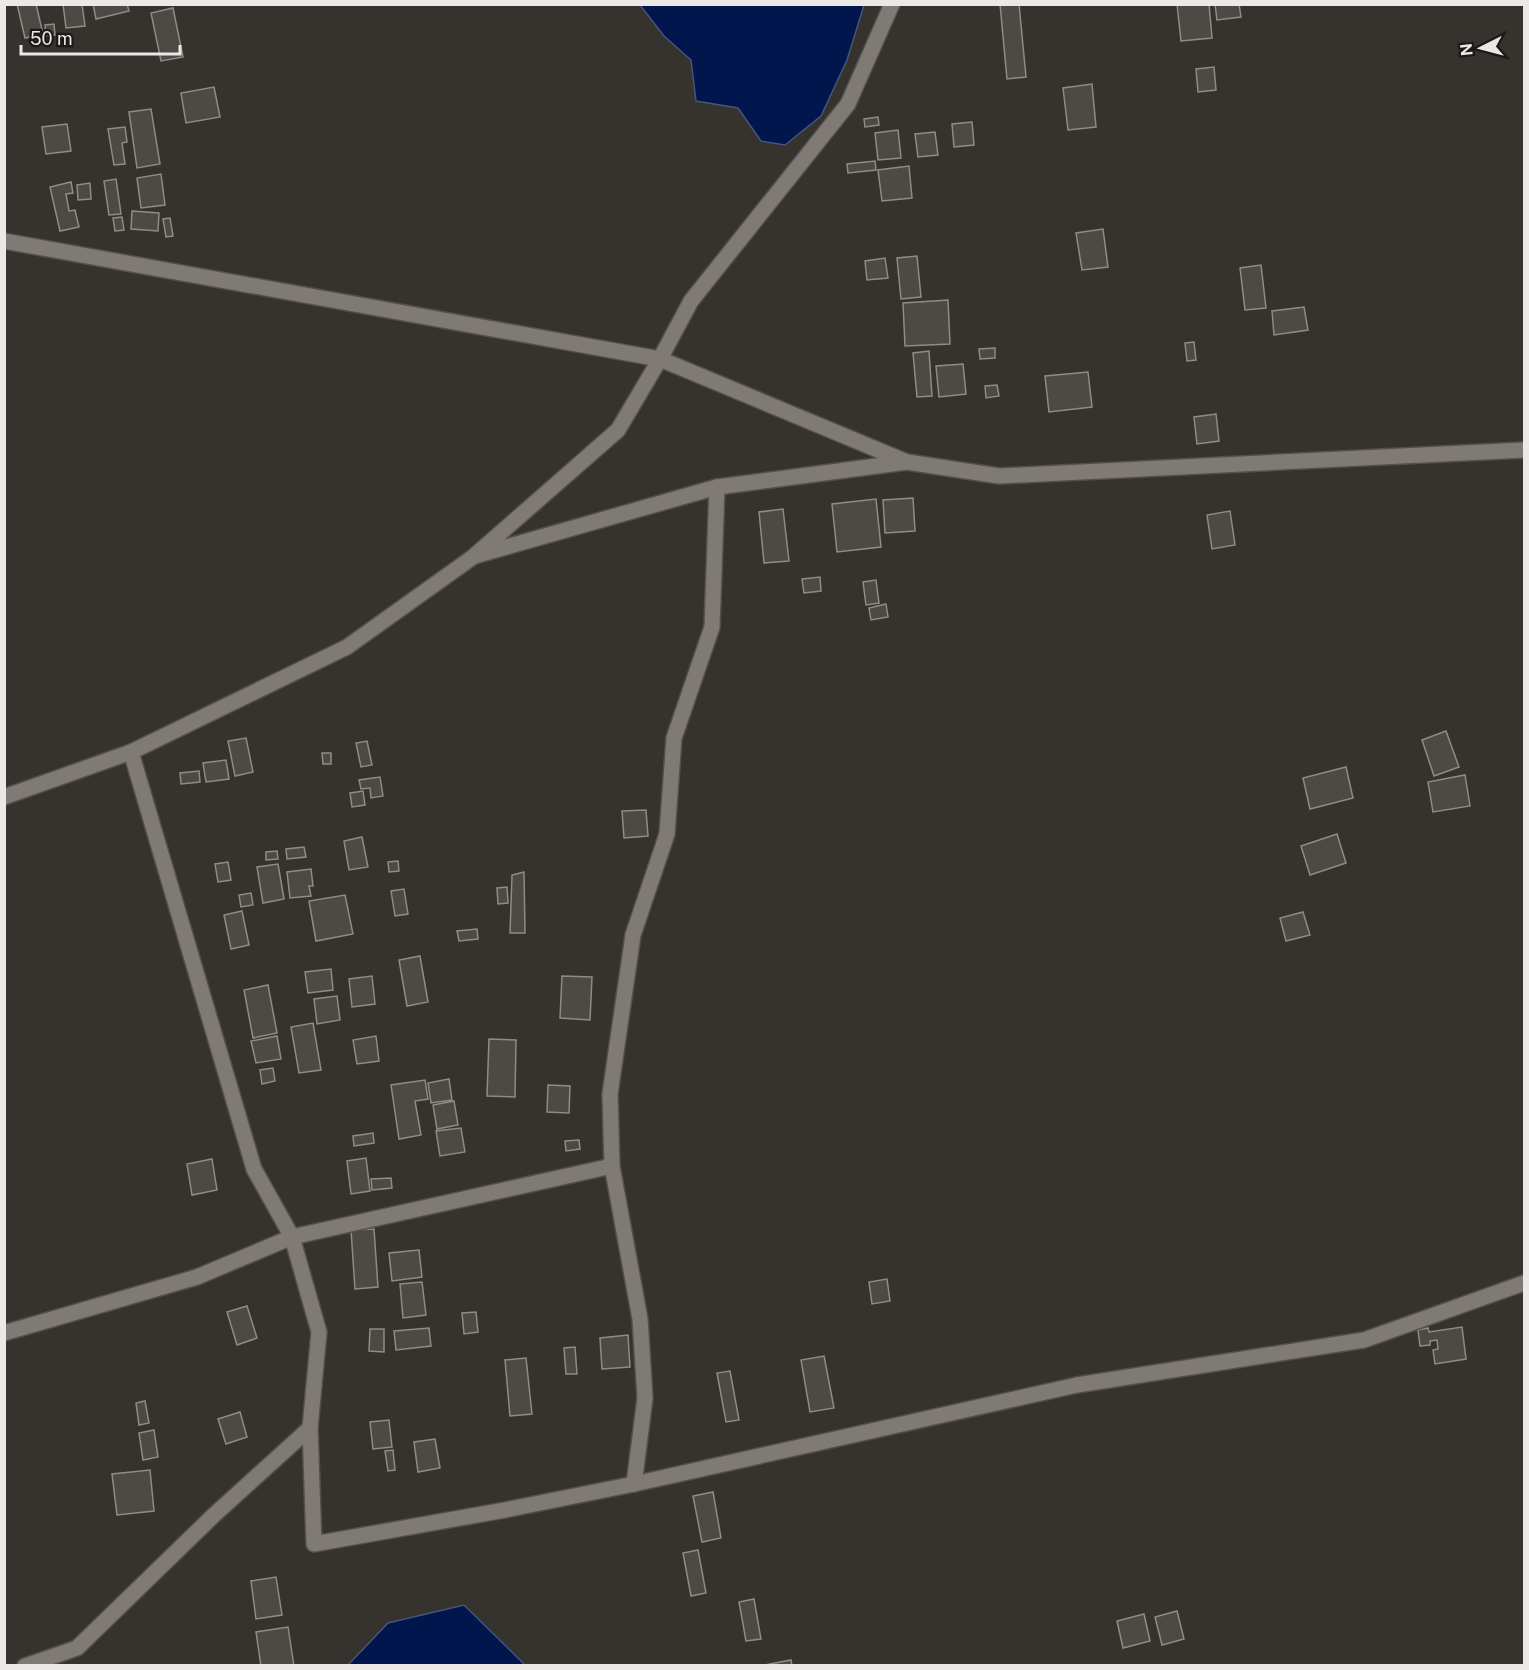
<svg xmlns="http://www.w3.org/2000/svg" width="1529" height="1670" viewBox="0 0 1529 1670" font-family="'Public Sans',sans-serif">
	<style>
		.water { fill: #01164c; stroke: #47557a; stroke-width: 1.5 }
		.building { fill: #4d4944; stroke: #908b87; stroke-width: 1.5 }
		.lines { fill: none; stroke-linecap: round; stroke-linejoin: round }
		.minor-casing { stroke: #53504c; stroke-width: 18 }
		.tertiary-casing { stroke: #53504c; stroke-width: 18 }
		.minor { stroke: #7f7a75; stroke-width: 15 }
		.tertiary { stroke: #7f7a75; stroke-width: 15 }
	</style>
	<rect width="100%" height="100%" fill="#36322e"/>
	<!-- water -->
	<g class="water">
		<path d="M 640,5 L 864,5 L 847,60 L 821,116 L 785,145 L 761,141 L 738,108 L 696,101 L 691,60 L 664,36 Z"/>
		<path d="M 464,1605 L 525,1665 L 348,1665 L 388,1623 Z"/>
	</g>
	<!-- building -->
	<g class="building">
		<path d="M 17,4 L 36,4 L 43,34 L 25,38 Z"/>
		<path d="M 63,4 L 82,4 L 85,26 L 66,28 Z"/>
		<path d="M 93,4 L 127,4 L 129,11 L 96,19 Z"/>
		<path d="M 1000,4 L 1019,4 L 1026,77 L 1007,79 Z"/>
		<path d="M 1177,4 L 1209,4 L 1212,38 L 1181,41 Z"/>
		<path d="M 1215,4 L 1239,4 L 1241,17 L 1217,20 Z"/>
		<path d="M 173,8 L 183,57 L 161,61 L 151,13 Z"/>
		<path d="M 54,24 L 55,35 L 46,36 L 45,25 Z"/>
		<path d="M 1214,67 L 1216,90 L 1198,92 L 1196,69 Z"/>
		<path d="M 1092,84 L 1096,127 L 1068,130 L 1063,88 Z"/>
		<path d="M 214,87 L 220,117 L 186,123 L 181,93 Z"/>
		<path d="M 151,109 L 160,164 L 137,168 L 129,112 Z"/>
		<path d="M 878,117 L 879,125 L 865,127 L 864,119 Z"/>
		<path d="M 972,122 L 974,145 L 954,147 L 952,124 Z"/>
		<path d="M 67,124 L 71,151 L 46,154 L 42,127 Z"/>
		<path d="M 125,127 L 127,142 L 122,143 L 125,164 L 114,165 L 108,129 Z"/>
		<path d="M 898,130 L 901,158 L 878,160 L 875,133 Z"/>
		<path d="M 935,132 L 938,155 L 918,157 L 915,134 Z"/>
		<path d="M 875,161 L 876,170 L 848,173 L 847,164 Z"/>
		<path d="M 909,166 L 912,198 L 882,201 L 878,170 Z"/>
		<path d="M 161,174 L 165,205 L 141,208 L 137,178 Z"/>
		<path d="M 116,179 L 121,214 L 109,215 L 104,181 Z"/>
		<path d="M 71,182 L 73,193 L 66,194 L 69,211 L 75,210 L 79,227 L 60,231 L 50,187 Z"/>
		<path d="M 90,183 L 91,199 L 78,200 L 77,185 Z"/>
		<path d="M 132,211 L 159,213 L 158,231 L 131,229 Z"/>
		<path d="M 122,217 L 124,230 L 115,231 L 113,218 Z"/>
		<path d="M 170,218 L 173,236 L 166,237 L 163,219 Z"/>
		<path d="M 1103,229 L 1108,267 L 1082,270 L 1076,233 Z"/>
		<path d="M 917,256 L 921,297 L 901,299 L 897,258 Z"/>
		<path d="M 885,258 L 888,278 L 867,280 L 865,261 Z"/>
		<path d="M 1261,265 L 1266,308 L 1245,310 L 1240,268 Z"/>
		<path d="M 948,300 L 950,344 L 905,346 L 903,303 Z"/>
		<path d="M 1304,307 L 1308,330 L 1274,335 L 1272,311 Z"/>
		<path d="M 1194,342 L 1196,360 L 1187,361 L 1185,343 Z"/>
		<path d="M 995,348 L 995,358 L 980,359 L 979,349 Z"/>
		<path d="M 929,351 L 932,396 L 917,397 L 913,353 Z"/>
		<path d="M 963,364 L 966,394 L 939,397 L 936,366 Z"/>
		<path d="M 1088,372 L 1092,407 L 1049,412 L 1045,376 Z"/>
		<path d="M 997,385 L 999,396 L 986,398 L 985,386 Z"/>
		<path d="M 1216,414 L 1219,441 L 1197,444 L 1194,417 Z"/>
		<path d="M 913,498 L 915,531 L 885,533 L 883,500 Z"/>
		<path d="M 876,499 L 881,547 L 837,552 L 832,504 Z"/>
		<path d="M 783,509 L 789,561 L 764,563 L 759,512 Z"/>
		<path d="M 1230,511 L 1235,545 L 1212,549 L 1207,515 Z"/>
		<path d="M 820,577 L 821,591 L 804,593 L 802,579 Z"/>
		<path d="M 876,580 L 879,603 L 866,605 L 863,582 Z"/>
		<path d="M 886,604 L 888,617 L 871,620 L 869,608 Z"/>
		<path d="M 1446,731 L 1459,767 L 1434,776 L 1422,740 Z"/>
		<path d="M 246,738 L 253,772 L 235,776 L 228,741 Z"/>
		<path d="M 367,741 L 372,765 L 361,767 L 356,743 Z"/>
		<path d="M 322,753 L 331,753 L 331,764 L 323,764 Z"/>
		<path d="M 226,760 L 229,779 L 206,782 L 203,763 Z"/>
		<path d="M 1346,767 L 1353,798 L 1310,809 L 1303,778 Z"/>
		<path d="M 199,771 L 200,782 L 181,784 L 180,773 Z"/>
		<path d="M 1465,775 L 1470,806 L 1433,812 L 1428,782 Z"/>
		<path d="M 380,777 L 383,796 L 371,798 L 370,788 L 361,789 L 359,780 Z"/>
		<path d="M 363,791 L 365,805 L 352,807 L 350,793 Z"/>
		<path d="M 646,810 L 648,836 L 624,838 L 622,811 Z"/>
		<path d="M 1337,834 L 1346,863 L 1310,875 L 1301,846 Z"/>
		<path d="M 362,837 L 368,867 L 349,870 L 344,841 Z"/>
		<path d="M 304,847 L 306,857 L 287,859 L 286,849 Z"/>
		<path d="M 277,851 L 278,859 L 266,860 L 266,852 Z"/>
		<path d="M 398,861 L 399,871 L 389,872 L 388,862 Z"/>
		<path d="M 228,862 L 231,880 L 218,882 L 215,864 Z"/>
		<path d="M 278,864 L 284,899 L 263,903 L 257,867 Z"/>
		<path d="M 311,869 L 313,886 L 309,886 L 311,896 L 290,898 L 287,872 Z"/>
		<path d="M 524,872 L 525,933 L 510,933 L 512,875 Z"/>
		<path d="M 507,887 L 508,903 L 498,904 L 497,888 Z"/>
		<path d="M 404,889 L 408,914 L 395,916 L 391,891 Z"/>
		<path d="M 251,893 L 253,905 L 241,907 L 239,895 Z"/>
		<path d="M 345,895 L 353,934 L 316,941 L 309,901 Z"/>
		<path d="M 242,911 L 249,945 L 231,949 L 224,915 Z"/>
		<path d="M 1303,912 L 1310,935 L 1286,941 L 1280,918 Z"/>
		<path d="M 477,929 L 478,939 L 459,941 L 457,931 Z"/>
		<path d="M 420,956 L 428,1002 L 407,1006 L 399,960 Z"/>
		<path d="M 331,969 L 333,990 L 308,993 L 305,972 Z"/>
		<path d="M 372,976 L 375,1004 L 352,1007 L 349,979 Z"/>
		<path d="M 562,976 L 592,977 L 590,1020 L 560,1018 Z"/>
		<path d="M 268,985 L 277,1033 L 253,1038 L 244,990 Z"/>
		<path d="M 337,996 L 340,1020 L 317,1024 L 314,999 Z"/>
		<path d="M 313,1023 L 321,1070 L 299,1073 L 291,1027 Z"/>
		<path d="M 277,1036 L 281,1059 L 256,1063 L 251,1041 Z"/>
		<path d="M 376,1036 L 379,1061 L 357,1064 L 353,1040 Z"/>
		<path d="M 489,1039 L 516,1040 L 515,1097 L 487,1096 Z"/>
		<path d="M 273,1068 L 275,1081 L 262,1084 L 260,1070 Z"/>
		<path d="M 449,1079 L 452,1100 L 431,1103 L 428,1083 Z"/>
		<path d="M 425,1080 L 428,1099 L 415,1101 L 421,1135 L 399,1139 L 391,1085 Z"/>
		<path d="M 548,1085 L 570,1086 L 569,1113 L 547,1112 Z"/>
		<path d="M 454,1101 L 458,1125 L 437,1129 L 433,1105 Z"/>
		<path d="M 461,1128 L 465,1152 L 440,1156 L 436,1131 Z"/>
		<path d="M 373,1133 L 374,1143 L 354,1146 L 353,1136 Z"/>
		<path d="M 579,1140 L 580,1149 L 566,1151 L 565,1141 Z"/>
		<path d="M 366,1158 L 370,1191 L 351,1194 L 347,1161 Z"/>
		<path d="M 212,1159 L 217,1190 L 192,1195 L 187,1164 Z"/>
		<path d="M 391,1178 L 392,1188 L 372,1190 L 371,1179 Z"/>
		<path d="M 374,1229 L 378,1287 L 355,1289 L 351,1230 Z"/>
		<path d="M 419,1250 L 422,1277 L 392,1281 L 389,1253 Z"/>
		<path d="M 887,1279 L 890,1301 L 872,1304 L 869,1282 Z"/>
		<path d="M 422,1282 L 426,1315 L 403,1318 L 400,1284 Z"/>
		<path d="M 247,1306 L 257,1338 L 237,1345 L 227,1312 Z"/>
		<path d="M 476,1312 L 478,1332 L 464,1334 L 462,1313 Z"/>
		<path d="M 1462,1327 L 1466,1359 L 1435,1364 L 1433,1350 L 1438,1349 L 1437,1340 L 1430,1341 L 1430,1345 L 1420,1346 L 1418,1330 L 1428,1328 L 1429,1332 Z"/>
		<path d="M 429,1328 L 431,1346 L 396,1350 L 394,1331 Z"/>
		<path d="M 370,1329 L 384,1329 L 384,1352 L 369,1351 Z"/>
		<path d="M 628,1335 L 630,1367 L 602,1369 L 600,1338 Z"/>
		<path d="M 575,1347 L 577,1374 L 566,1374 L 564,1348 Z"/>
		<path d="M 824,1356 L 834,1408 L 810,1412 L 801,1360 Z"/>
		<path d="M 526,1358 L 532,1414 L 510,1416 L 505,1360 Z"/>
		<path d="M 730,1371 L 739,1420 L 726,1422 L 717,1373 Z"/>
		<path d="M 145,1401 L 149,1423 L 139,1425 L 136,1403 Z"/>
		<path d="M 240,1412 L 247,1437 L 226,1444 L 218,1419 Z"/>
		<path d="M 389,1420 L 392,1447 L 373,1449 L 370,1422 Z"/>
		<path d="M 154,1430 L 158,1457 L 143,1460 L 139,1433 Z"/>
		<path d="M 435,1439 L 440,1468 L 418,1472 L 414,1442 Z"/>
		<path d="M 393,1450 L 395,1470 L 388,1471 L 385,1451 Z"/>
		<path d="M 150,1470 L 154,1511 L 117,1515 L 112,1474 Z"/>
		<path d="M 713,1492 L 721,1538 L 702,1542 L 693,1496 Z"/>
		<path d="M 698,1550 L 706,1593 L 691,1596 L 683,1553 Z"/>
		<path d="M 276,1577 L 282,1615 L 256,1619 L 251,1581 Z"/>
		<path d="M 754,1599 L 761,1639 L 746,1641 L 739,1602 Z"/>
		<path d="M 1177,1611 L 1184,1639 L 1162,1645 L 1155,1617 Z"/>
		<path d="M 1144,1614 L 1150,1641 L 1123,1648 L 1117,1621 Z"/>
		<path d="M 288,1627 L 294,1666 L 261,1666 L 256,1632 Z"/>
		<path d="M 791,1660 L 792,1666 L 759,1666 Z"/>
	</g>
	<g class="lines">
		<defs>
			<g id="minor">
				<path d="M 4,241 L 660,359 L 907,462"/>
				<path d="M 478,555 L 717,487 L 907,462 L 999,476 L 1524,450"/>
				<path d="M 131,752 L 254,1169 L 292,1237 L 319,1332 L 310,1428 L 314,1544 L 505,1510 L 634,1484 L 1077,1385 L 1364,1340 L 1524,1283"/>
				<path d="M 4,797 L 131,752 L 347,647 L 473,557 L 618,430 L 660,359 L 691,301 L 848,104 L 892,4"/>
				<path d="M 292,1237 L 612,1166"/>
				<path d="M 634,1484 L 645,1398 L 640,1319 L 612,1166 L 610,1094 L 633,935 L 667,834 L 674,738 L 712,627 L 717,487"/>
				<path d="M 25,1666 L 77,1648 L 214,1515 L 310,1428"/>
			</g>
			<path id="tertiary" d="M 4,1333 L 197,1277 L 292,1237"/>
		</defs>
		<!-- minor casing -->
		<use href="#minor" class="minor-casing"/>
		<!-- tertiary casing -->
		<use href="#tertiary" class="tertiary-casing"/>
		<!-- minor -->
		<use href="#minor" class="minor"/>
		<!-- tertiary -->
		<use href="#tertiary" class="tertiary"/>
	</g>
	<!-- border -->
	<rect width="1529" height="1670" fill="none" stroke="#ebe8e5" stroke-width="12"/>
	<!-- north arrow -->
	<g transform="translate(1481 48) rotate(264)" stroke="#1c1a19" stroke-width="4.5" paint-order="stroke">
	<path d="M0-4.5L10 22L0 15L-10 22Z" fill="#ebe8e5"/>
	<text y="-9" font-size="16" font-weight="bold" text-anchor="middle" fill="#ebe8e5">N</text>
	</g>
	<!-- scale -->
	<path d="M21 45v9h159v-9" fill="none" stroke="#ebe8e5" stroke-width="3"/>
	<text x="30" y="45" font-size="18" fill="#ebe8e5" stroke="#1c1a19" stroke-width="4.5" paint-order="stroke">50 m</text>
</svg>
